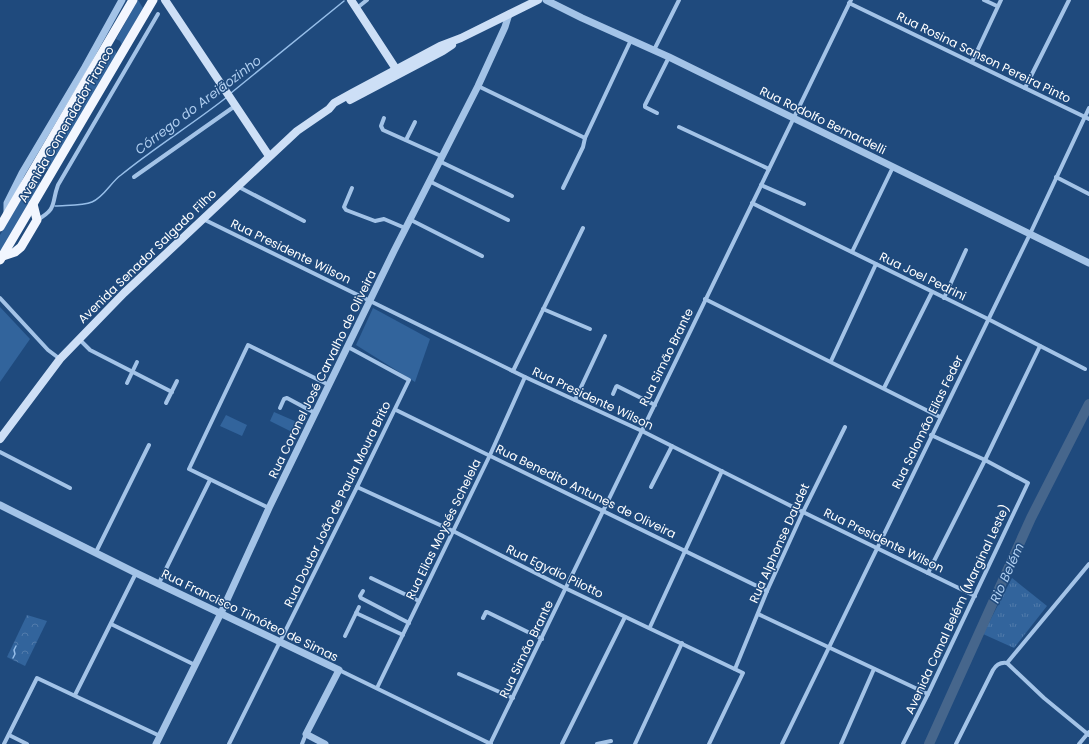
<svg xmlns="http://www.w3.org/2000/svg" width="1089" height="744" viewBox="0 0 1089 744" font-family="Poppins,sans-serif">
	<style>
		.grass { fill: #32649c }
		.forest { fill: url(#forest-crowns) }
		.park { fill: url(#park-tufts) }
		.lines { fill: none; stroke-linecap: round; stroke-linejoin: round }
		.stream { stroke: #96bee9; stroke-width: 1.5 }
		.river { stroke: #46668c; stroke-width: 10 }
		.minor { stroke: #a3c3e7; stroke-width: 4 }
		.tertiary { stroke: #a3c3e7; stroke-width: 7 }
		.secondary { stroke: #cddff6; stroke-width: 8 }
		.trunk { stroke: #f2f6fe; stroke-width: 9 }
		.labels { text-anchor: middle; dominant-baseline: central; stroke-width: 3; stroke-linejoin: round; paint-order: stroke }
		.street-label { font-size: 12px; fill: #fff; stroke: #1f4a7d }
		.water-label { font-size: 13px; font-style: italic; fill: #aecdef; stroke: #1f4a7d }
	</style>
	<defs>
		<pattern id="forest-crowns" width="20" height="18" patternUnits="userSpaceOnUse"><rect width="20" height="18" fill="#32649c"/><path d="M2 6a3 3 0 1 1 6 0M12 15a3 3 0 1 1 6 0" fill="none" stroke="#517bab"/></pattern>
		<pattern id="park-tufts" width="24" height="20" patternUnits="userSpaceOnUse"><rect width="24" height="20" fill="#32649c"/><path d="M3 7l-1-3M5 7V3M7 7l1-3M15 17l-1-3M17 17v-4M19 17l1-3" fill="none" stroke="#517bab"/></pattern>
	</defs>
	<rect width="100%" height="100%" fill="#1f4a7d"/>
	<!-- grass -->
	<g class="grass">
		<path d="M 138,0 L 143,8 L 122,45 L 120,41 L 116,39 Z"/>
		<path d="M 110,49 L 115,50 L 117,55 L 49,169 L 44,169 L 42,164 Z"/>
		<path d="M 35,176 L 35,180 L 41,183 L 0,254 L 0,235 Z"/>
		<path d="M 0,307 L 30,339 L 0,382 Z"/>
		<path d="M 373,308 L 430,339 L 415,382 L 356,345 Z"/>
		<path d="M 274,412 L 297,422 L 292,432 L 270,421 Z"/>
		<path d="M 226,415 L 247,425 L 242,436 L 220,426 Z"/>
	</g>
	<!-- forest -->
	<path class="forest" d="M 27,615 L 47,621 L 25,666 L 7,657 Z"/>
	<!-- park -->
	<path class="park" d="M 1012,578 L 1047,606 L 1014,648 L 983,634 Z"/>
	<g class="lines">
		<!-- stream -->
		<g class="stream">
			<path d="M 231,93 L 344,1"/>
			<path d="M 55,206 C 66,205 83,206 92,202 C 104,197 111,182 121,175 C 155,147 193,124 227,97"/>
			<path d="M 13,658 L 15,654 L 14,650 L 16,646"/>
		</g>
		<!-- river -->
		<path class="river" d="M 929,744 L 1031,518 L 1089,404"/>
		<!-- minor -->
		<g class="minor">
			<path d="M 984,0 L 997,6"/>
			<path d="M 849,3 L 1089,119"/>
			<path d="M 357,8 L 367,0"/>
			<path d="M 654,50 L 679,0"/>
			<path d="M 972,62 L 1001,0"/>
			<path d="M 478,86 L 585,138"/>
			<path d="M 1025,88 L 1069,0"/>
			<path d="M 657,113 L 645,107 L 645,105 L 669,57"/>
			<path d="M 384,118 L 381,126 L 383,130 L 441,156"/>
			<path d="M 679,127 L 769,169"/>
			<path d="M 406,140 L 415,122"/>
			<path d="M 439,161 L 512,196"/>
			<path d="M 134,177 L 235,106"/>
			<path d="M 1056,177 L 1089,194"/>
			<path d="M 429,181 L 508,220"/>
			<path d="M 761,185 L 804,204"/>
			<path d="M 237,186 L 304,221"/>
			<path d="M 352,188 L 344,207 L 346,210 L 375,221 L 384,219 L 405,228"/>
			<path d="M 563,188 L 583,147 L 585,138 L 631,40"/>
			<path d="M 752,203 L 988,319 L 1085,369"/>
			<path d="M 203,219 L 525,377 L 642,431 L 803,512 L 975,596"/>
			<path d="M 409,219 L 482,256"/>
			<path d="M 37,220 C 58,208 51,204 58,185 L 158,14"/>
			<path d="M 852,252 L 893,167"/>
			<path d="M 0,298 L 48,350 L 60,359"/>
			<path d="M 944,298 L 966,250"/>
			<path d="M 705,299 L 940,417"/>
			<path d="M 543,309 L 590,329"/>
			<path d="M 79,339 L 90,350 L 172,392"/>
			<path d="M 831,361 L 876,264"/>
			<path d="M 513,371 L 583,228"/>
			<path d="M 127,383 L 137,362"/>
			<path d="M 884,388 L 932,292"/>
			<path d="M 613,394 L 616,387 L 617,386 L 655,405"/>
			<path d="M 575,400 L 605,336"/>
			<path d="M 166,403 L 177,381"/>
			<path d="M 280,408 L 284,399 L 287,398 L 315,413"/>
			<path d="M 396,410 L 767,591"/>
			<path d="M 0,452 L 70,488"/>
			<path d="M 357,487 L 453,531 L 567,589 L 743,673 L 709,744"/>
			<path d="M 651,487 L 672,446"/>
			<path d="M 269,508 L 189,469 L 248,345 L 329,385"/>
			<path d="M 96,552 L 149,445"/>
			<path d="M 928,573 L 985,460 L 1040,346"/>
			<path d="M 371,578 L 419,601"/>
			<path d="M 159,583 L 210,480"/>
			<path d="M 363,591 L 360,596 L 361,598 L 409,623"/>
			<path d="M 356,613 L 403,635"/>
			<path d="M 758,614 L 928,694"/>
			<path d="M 483,618 L 486,612 L 487,612 L 542,639"/>
			<path d="M 111,624 L 195,665"/>
			<path d="M 650,627 L 722,471"/>
			<path d="M 345,636 L 359,607"/>
			<path d="M 1007,663 L 1089,564"/>
			<path d="M 1007,663 L 1044,698 L 1089,735"/>
			<path d="M 735,669 L 767,591 L 803,512 L 845,427"/>
			<path d="M 339,670 L 491,744"/>
			<path d="M 459,674 L 513,698"/>
			<path d="M 377,688 L 490,455 L 525,377"/>
			<path d="M 75,695 L 136,573"/>
			<path d="M 9,735 L 27,744"/>
			<path d="M 4,744 L 37,678 L 160,736"/>
			<path d="M 229,744 L 357,487 L 409,380 L 348,347"/>
			<path d="M 302,744 L 306,734"/>
			<path d="M 490,744 L 851,0"/>
			<path d="M 562,744 L 625,617"/>
			<path d="M 597,744 L 611,741"/>
			<path d="M 635,744 L 682,643"/>
			<path d="M 782,744 L 1030,234 L 1089,108"/>
			<path d="M 841,744 L 874,669"/>
			<path d="M 903,744 L 928,694 L 1028,483 L 985,460 L 931,435"/>
			<path d="M 956,744 L 993,670 C 996,665 1001,662 1007,663"/>
			<path d="M 1079,744 L 1089,732"/>
		</g>
		<!-- tertiary -->
		<g class="tertiary">
			<path d="M 546,0 L 582,18 L 669,57 L 1089,263"/>
			<path d="M 7,215 L 7,203 L 22,173 L 85,67 L 122,0"/>
			<path d="M 0,505 L 136,573 L 339,670 L 306,734 L 325,744"/>
			<path d="M 156,744 L 221,613 L 269,508 L 394,251 L 478,86 L 505,27 L 509,14"/>
		</g>
		<!-- secondary -->
		<g class="secondary">
			<path d="M 165,0 L 269,156"/>
			<path d="M 351,0 L 396,69 L 397,74"/>
			<path d="M 350,100 L 443,51 L 452,45"/>
			<path d="M 0,439 L 60,359 L 124,293 L 297,131 L 329,109 L 334,103 L 352,93 L 440,46 L 461,38 L 538,0"/>
		</g>
		<!-- trunk -->
		<g class="trunk">
			<path d="M 0,227 L 133,0"/>
			<path d="M 3,256 L 15,252 L 21,247 L 37,220 L 33,204"/>
			<path d="M 0,260 L 153,0"/>
		</g>
	</g>
	<g class="labels">
		<!-- street labels -->
		<g class="street-label">
			<text transform="translate(984 57) rotate(26)">Rua Rosina Sanson Pereira Pinto</text>
			<text transform="translate(823 120) rotate(26)">Rua Rodolfo Bernardelli</text>
			<text transform="translate(66 124) rotate(-60)">Avenida Comendador Franco</text>
			<text transform="translate(291 251) rotate(26)">Rua Presidente Wilson</text>
			<text transform="translate(147 256) rotate(-44)">Avenida Senador Salgado Filho</text>
			<text transform="translate(923 276) rotate(26)">Rua Joel Pedrini</text>
			<text transform="translate(666 357) rotate(-64)">Rua Simão Brante</text>
			<text transform="translate(322 374) rotate(-64)">Rua Coronel José Carvalho de Oliveira</text>
			<text transform="translate(593 398) rotate(25)">Rua Presidente Wilson</text>
			<text transform="translate(927 422) rotate(-64)">Rua Salomão Elias Feder</text>
			<text transform="translate(586 491) rotate(26)">Rua Benedito Antunes de Oliveira</text>
			<text transform="translate(337 504) rotate(-64)">Rua Doutor João de Paula Moura Brito</text>
			<text transform="translate(443 529) rotate(-64)">Rua Elias Moysés Schelela</text>
			<text transform="translate(884 540) rotate(26)">Rua Presidente Wilson</text>
			<text transform="translate(779 543) rotate(-66)">Rua Alphonse Daudet</text>
			<text transform="translate(555 571) rotate(26)">Rua Egydio Pilotto</text>
			<text transform="translate(957 609) rotate(-65)">Avenida Canal Belém (Marginal Leste)</text>
			<text transform="translate(250 615) rotate(26)">Rua Francisco Timóteo de Simas</text>
			<text transform="translate(526 649) rotate(-64)">Rua Simão Brante</text>
		</g>
		<!-- water labels -->
		<g class="water-label">
			<text transform="translate(198 105) rotate(-37)">Córrego do Areiãozinho</text>
			<text transform="translate(1007 573) rotate(-66)">Rio Belém</text>
		</g>
	</g>
</svg>
